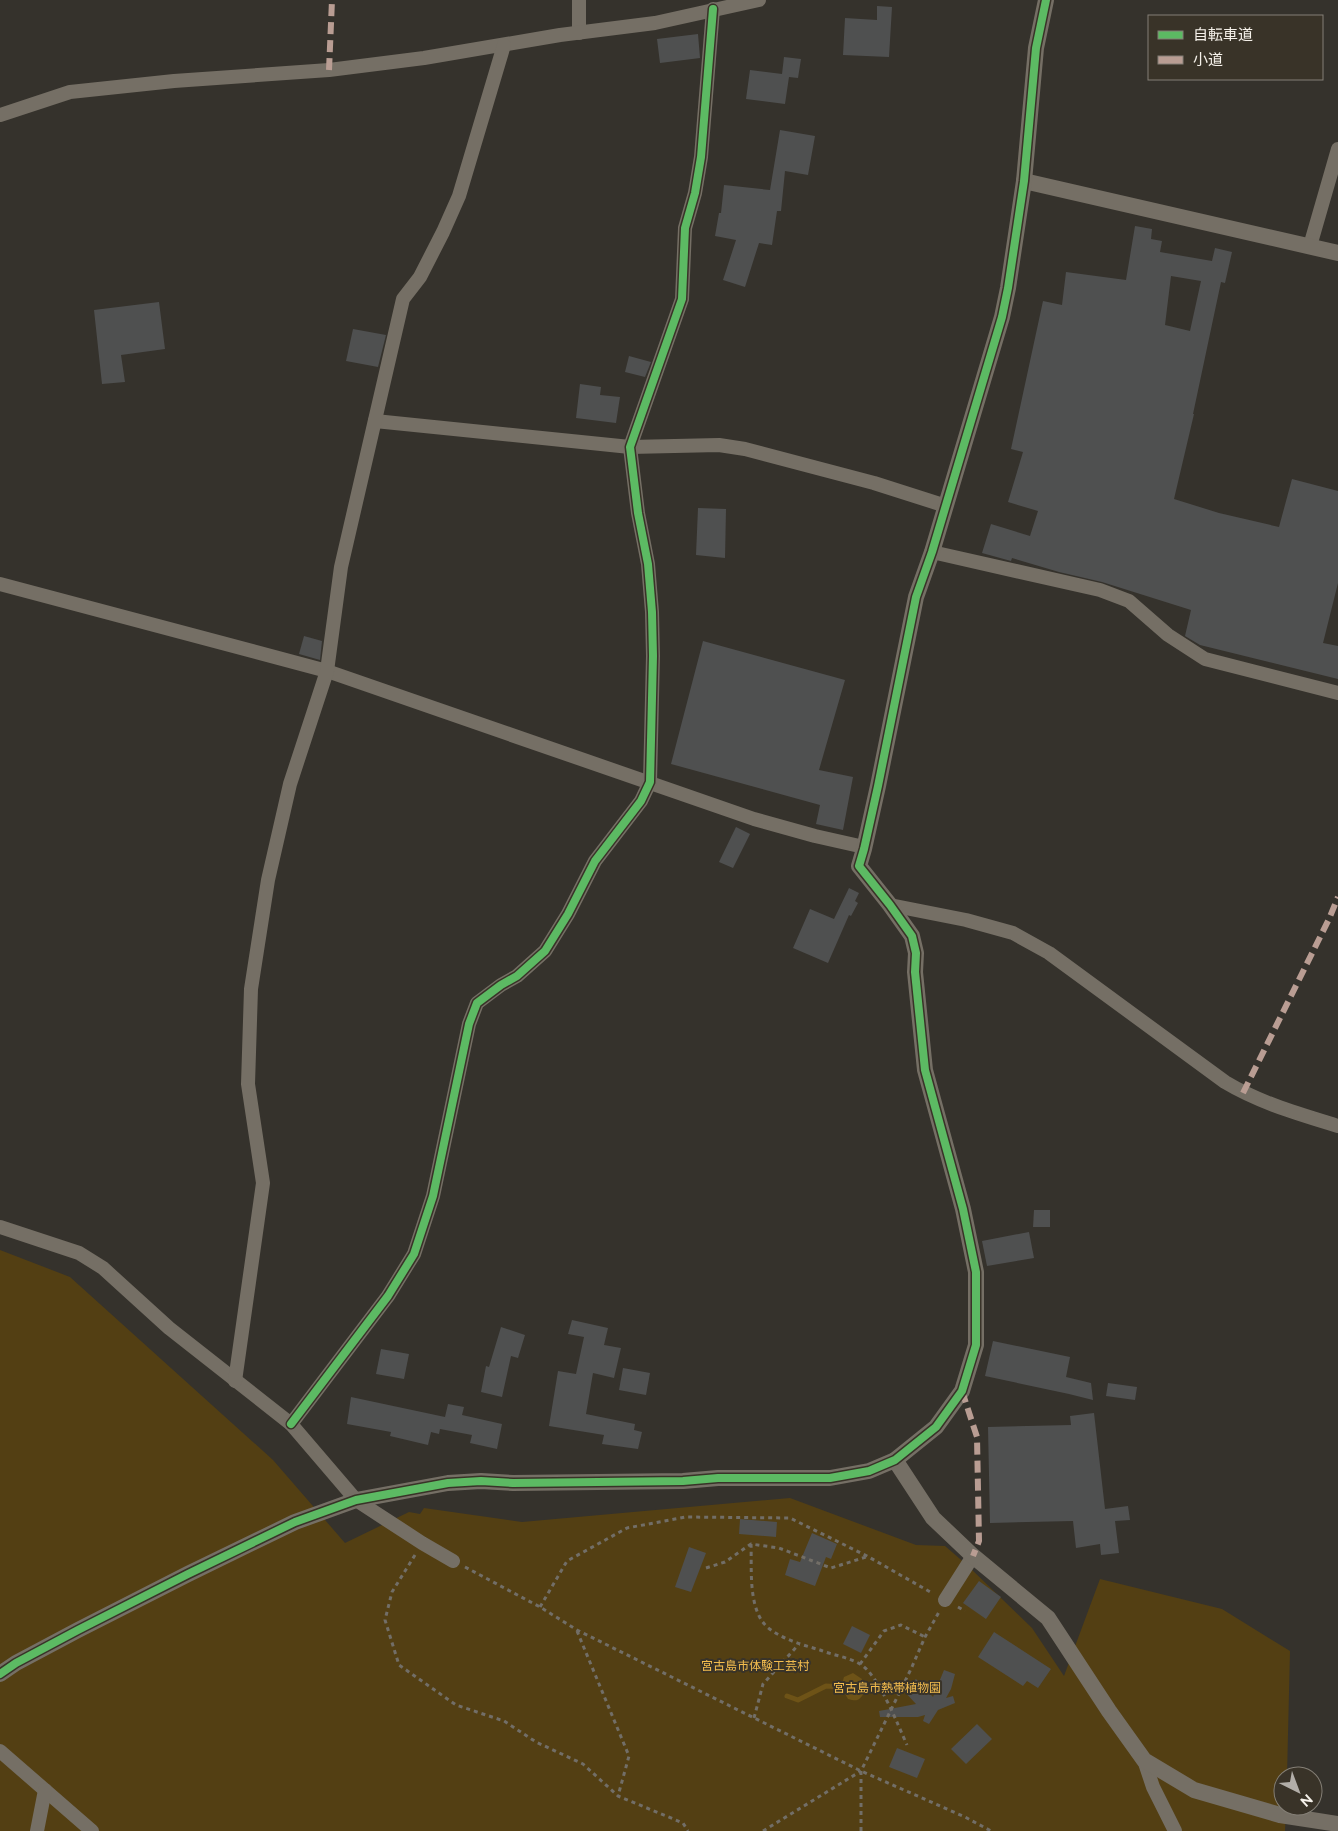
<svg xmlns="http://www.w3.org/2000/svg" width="1338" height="1831" viewBox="0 0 1338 1831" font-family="Raleway,'Noto Sans JP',sans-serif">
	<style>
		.green { fill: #533f13 }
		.water { fill: #6e5317 }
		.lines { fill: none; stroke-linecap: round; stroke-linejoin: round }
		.stream { stroke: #6e5317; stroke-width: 5 }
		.building { fill: #4f5050; fill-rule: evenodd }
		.path { stroke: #726e67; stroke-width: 3; stroke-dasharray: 4 4; stroke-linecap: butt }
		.minor { stroke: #756f65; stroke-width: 14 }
		.tertiary { stroke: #756f65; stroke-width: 16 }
		.quiet { stroke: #b99d93; stroke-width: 6; stroke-dasharray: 12 6; stroke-linecap: butt }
		.cycleway-casing { stroke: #393328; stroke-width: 11 }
		.cycleway { stroke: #5cba63; stroke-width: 8 }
		.labels { text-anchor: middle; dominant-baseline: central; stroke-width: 4; stroke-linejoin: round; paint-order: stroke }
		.park-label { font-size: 12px; fill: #f4bd4e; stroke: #393328 }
	</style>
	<rect width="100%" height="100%" fill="#35322c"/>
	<!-- green -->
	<path class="green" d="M 0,1250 L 70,1277 L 273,1460 L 345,1543 L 409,1512 L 420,1514 L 424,1508 L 522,1522 L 790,1498 L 916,1545 L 945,1546 L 967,1565 L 1032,1628 L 1064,1676 L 1100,1579 L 1222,1609 L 1290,1651 L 1287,1776 L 1283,1776 L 1283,1806 L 1286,1806 L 1285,1831 L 0,1831 Z"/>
	<!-- water -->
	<path class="water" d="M 853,1673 L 862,1679 L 865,1691 C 860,1700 858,1702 848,1699 L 841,1687 L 844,1677 Z"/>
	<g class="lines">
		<!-- stream -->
		<path class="stream" d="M 787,1696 L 798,1700 L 826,1686 L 841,1687"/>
	</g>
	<!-- building -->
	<g class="building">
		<path d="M 877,6 L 892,7 L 889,57 L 843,55 L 845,18 L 877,20 Z"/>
		<path d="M 698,34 L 700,58 L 660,63 L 657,39 Z"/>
		<path d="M 784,57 L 801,59 L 798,78 L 789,77 L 785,104 L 746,99 L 750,70 L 782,74 Z"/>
		<path d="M 780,130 L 815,136 L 808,175 L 785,171 L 781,211 L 777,211 L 772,245 L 759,243 L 745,287 L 723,280 L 736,240 L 715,236 L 719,213 L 721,213 L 724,185 L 770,190 Z"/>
		<path d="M 1135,226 L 1152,229 L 1151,239 L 1162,241 L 1160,252 L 1212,261 L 1215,248 L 1232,252 L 1225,283 L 1221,282 L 1193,414 L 1194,414 L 1174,499 L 1219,513 L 1279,527 L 1292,479 L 1338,491 L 1338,583 L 1323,643 L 1338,646 L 1338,679 L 1200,645 L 1185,636 L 1191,610 L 1102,582 L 1059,572 L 1012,558 L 1011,561 L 982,553 L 991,524 L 1030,536 L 1038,511 L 1008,502 L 1023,452 L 1011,449 L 1043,301 L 1062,305 L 1066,272 L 1126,280 ZM 1171,276 L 1201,281 L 1190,331 L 1165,325 Z"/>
		<path d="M 159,302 L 165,349 L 121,355 L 125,382 L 102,384 L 94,310 Z"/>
		<path d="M 353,329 L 386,335 L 378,367 L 346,361 Z"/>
		<path d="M 629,356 L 651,362 L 645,377 L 625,372 Z"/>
		<path d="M 580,384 L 601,387 L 600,395 L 620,397 L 616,423 L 576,418 Z"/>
		<path d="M 698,508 L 726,509 L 725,558 L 696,555 Z"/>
		<path d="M 304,636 L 322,641 L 320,660 L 299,654 Z"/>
		<path d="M 703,641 L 845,680 L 819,770 L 853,777 L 843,830 L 816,824 L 820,805 L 671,764 Z"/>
		<path d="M 736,827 L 750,834 L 733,868 L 719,862 Z"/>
		<path d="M 849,888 L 859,893 L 855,901 L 858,903 L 851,916 L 849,915 L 828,963 L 793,948 L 810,909 L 834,919 Z"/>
		<path d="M 1034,1210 L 1050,1210 L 1050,1227 L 1033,1227 Z"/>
		<path d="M 1029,1232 L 1034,1258 L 987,1266 L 982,1241 Z"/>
		<path d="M 572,1320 L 608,1328 L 604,1345 L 621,1348 L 614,1378 L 593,1373 L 586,1414 L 635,1424 L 634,1430 L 642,1432 L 638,1449 L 602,1444 L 604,1435 L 549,1426 L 558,1371 L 576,1374 L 584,1337 L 568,1334 Z"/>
		<path d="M 501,1327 L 525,1335 L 518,1358 L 511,1356 L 502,1397 L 481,1392 L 486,1366 L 489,1367 Z"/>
		<path d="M 993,1341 L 1070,1357 L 1066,1377 L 1091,1383 L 1093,1400 L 1069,1394 L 985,1376 Z"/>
		<path d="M 381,1349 L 409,1354 L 404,1379 L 376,1374 Z"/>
		<path d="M 623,1368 L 650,1373 L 646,1395 L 619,1390 Z"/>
		<path d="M 1108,1383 L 1137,1387 L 1135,1400 L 1106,1396 Z"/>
		<path d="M 351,1397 L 445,1417 L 448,1404 L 464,1407 L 462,1415 L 502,1424 L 497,1449 L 470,1443 L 472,1435 L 440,1429 L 439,1434 L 431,1432 L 428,1445 L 390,1436 L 391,1432 L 347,1424 Z"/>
		<path d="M 1094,1413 L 1105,1509 L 1128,1506 L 1130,1520 L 1115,1521 L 1119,1553 L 1101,1555 L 1100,1544 L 1076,1548 L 1073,1521 L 990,1523 L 988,1427 L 1071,1425 L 1070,1416 Z"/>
		<path d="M 740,1519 L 777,1522 L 776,1537 L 739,1534 Z"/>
		<path d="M 812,1533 L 837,1544 L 831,1559 L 826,1557 L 815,1586 L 785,1575 L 790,1559 L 800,1562 Z"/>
		<path d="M 689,1547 L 706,1553 L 691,1592 L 675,1587 Z"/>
		<path d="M 979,1581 L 1001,1597 L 986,1619 L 963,1603 Z"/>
		<path d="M 852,1626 L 870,1635 L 861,1653 L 843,1644 Z"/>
		<path d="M 994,1632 L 1051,1669 L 1038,1688 L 1027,1681 L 1023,1686 L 978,1657 Z"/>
		<path d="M 944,1670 L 955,1674 L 951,1689 L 946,1698 L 953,1696 L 955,1703 L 938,1710 L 929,1724 L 923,1721 L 925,1715 L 918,1717 L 880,1717 L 879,1711 L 916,1704 L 903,1690 L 916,1679 L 933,1697 Z"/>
		<path d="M 977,1724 L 992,1739 L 966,1764 L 951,1749 Z"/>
		<path d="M 897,1748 L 925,1759 L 917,1778 L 889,1767 Z"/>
	</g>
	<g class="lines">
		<!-- path -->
		<g class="path">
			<path d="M 751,1544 C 752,1569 747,1614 771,1630 C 785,1640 803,1645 820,1650 C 832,1655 848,1657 860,1664 C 878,1674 898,1725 907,1745"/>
			<path d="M 415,1555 L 392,1592 L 385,1620 L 399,1665 L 456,1705 L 504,1721 L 536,1742 L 583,1764 L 618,1796 L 683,1823 L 688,1831"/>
			<path d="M 465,1567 L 540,1607 L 577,1630 L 861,1771 L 965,1817 L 991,1831"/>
			<path d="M 706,1568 L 725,1562 L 751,1544 L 779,1548 L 831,1568 L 866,1557"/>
			<path d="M 540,1607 L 567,1561 L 627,1528 L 686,1517 L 790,1518 L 867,1556 L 932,1593"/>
			<path d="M 958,1607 L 965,1611"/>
			<path d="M 577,1631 L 629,1756 L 618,1796"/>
			<path d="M 860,1664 L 884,1631 L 901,1625 L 925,1637"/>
			<path d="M 754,1718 L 763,1684 L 799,1644"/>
			<path d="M 763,1831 L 861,1771"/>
			<path d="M 861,1831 L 861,1771 L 911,1669 L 925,1637 L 939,1612"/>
		</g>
		<!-- minor -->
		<g class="minor">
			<path d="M 579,33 L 579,0"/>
			<path d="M 0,115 L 70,92 L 174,81 L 329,70 L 424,58 L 560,35 L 655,23 L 759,0"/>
			<path d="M 1310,246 L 1338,149"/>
			<path d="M 375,421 L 630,447 L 719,445 L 745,449 L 874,483 L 946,506"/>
			<path d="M 932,552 L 1100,590 L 1129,601 L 1168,635 L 1205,659 L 1338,693"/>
			<path d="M 0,584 L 327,671 L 754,819 L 815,836 L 864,847"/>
			<path d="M 890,905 L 966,920 L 1013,933 L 1049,953 L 1225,1082 C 1260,1103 1299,1114 1338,1126"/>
			<path d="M 0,1227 L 79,1253 L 103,1268 L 169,1328 L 291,1424 L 356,1500 L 422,1543 L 453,1561"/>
			<path d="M 235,1381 L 263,1183 L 248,1084 L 251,989 L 268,880 L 290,784 L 327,671 L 341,567 L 403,299 L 420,277 L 443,232 L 459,196 L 504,45"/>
			<path d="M 291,1424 L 388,1296 L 414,1254 L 433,1196 L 469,1024 L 477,1003 L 501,985 L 517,976 L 545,951 L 568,914 L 595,861 L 641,801 L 650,782 L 653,656 L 652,612 L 648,564 L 638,513 L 630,447 L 682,299 L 685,228 L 695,193 L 701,157 L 713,9"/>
			<path d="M 945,1600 L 973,1556"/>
			<path d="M 0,1751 L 92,1831"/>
			<path d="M 1144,1760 L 1153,1787 L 1175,1831"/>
			<path d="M 37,1831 L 45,1790"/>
		</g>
		<!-- tertiary -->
		<g class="tertiary">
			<path d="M 1024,181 L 1338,253"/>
			<path d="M 895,1460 L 933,1518 L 973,1556 L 1048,1618 L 1109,1711 L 1144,1760 L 1194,1790 L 1280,1815 L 1338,1824"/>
			<path d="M 0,1674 L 16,1663 L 78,1630 L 188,1574 L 295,1522 L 356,1500 L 448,1483 L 481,1481 L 513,1483 L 683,1481 L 718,1478 L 830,1478 L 869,1471 L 895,1460 L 936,1427 L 962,1391 L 976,1345 L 976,1272 L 963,1209 L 925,1070 L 915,972 L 916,953 L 912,936 L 890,905 L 859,866 L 864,849 L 878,786 L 916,597 L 932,552 L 1002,317 L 1008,288 L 1024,181 L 1036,48 L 1046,0"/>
		</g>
		<!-- quiet -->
		<g class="quiet">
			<path d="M 329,70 L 332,0"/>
			<path d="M 1243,1093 L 1329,919 L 1338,897"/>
			<path d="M 962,1391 L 977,1437 L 979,1541 L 973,1556"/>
		</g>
		<defs>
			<g id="cycleway">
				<path d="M 291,1424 L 388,1296 L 414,1254 L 433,1196 L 469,1024 L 477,1003 L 501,985 L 517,976 L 545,951 L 568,914 L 595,861 L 641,801 L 650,782 L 653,656 L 652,612 L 648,564 L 638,513 L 630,447 L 682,299 L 685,228 L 695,193 L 701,157 L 713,9"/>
				<path d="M 0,1674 L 16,1663 L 78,1630 L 188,1574 L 295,1522 L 356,1500 L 448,1483 L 481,1481 L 513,1483 L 683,1481 L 718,1478 L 830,1478 L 869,1471 L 895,1460 L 936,1427 L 962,1391 L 976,1345 L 976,1272 L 963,1209 L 925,1070 L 915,972 L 916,953 L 912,936 L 890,905 L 859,866 L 864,849 L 878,786 L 916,597 L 932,552 L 1002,317 L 1008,288 L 1024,181 L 1036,48 L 1046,0"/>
			</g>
		</defs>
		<!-- cycleway casing -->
		<use href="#cycleway" class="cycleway-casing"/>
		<!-- cycleway -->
		<use href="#cycleway" class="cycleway"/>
	</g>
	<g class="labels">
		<!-- park labels -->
		<g class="park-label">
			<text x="755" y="1666">宮古島市体験工芸村</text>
			<text x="887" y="1688">宮古島市熱帯植物園</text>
		</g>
	</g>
	<!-- legend -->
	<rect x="1148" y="15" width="175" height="65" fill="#393328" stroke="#847f76"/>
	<rect x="1158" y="31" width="25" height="8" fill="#5cba63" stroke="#847f76"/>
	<text x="1193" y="40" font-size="15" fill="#f5f1ea">自転車道</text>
	<rect x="1158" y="56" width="25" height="8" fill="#b99d93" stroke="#847f76"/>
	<text x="1193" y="65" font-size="15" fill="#f5f1ea">小道</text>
	<!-- north arrow -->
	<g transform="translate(1298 1791) rotate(138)"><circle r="24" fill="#393328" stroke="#847f76"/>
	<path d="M0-4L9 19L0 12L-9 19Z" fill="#b2aea8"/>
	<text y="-8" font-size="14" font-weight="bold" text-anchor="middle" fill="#f5f1ea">N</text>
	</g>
</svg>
